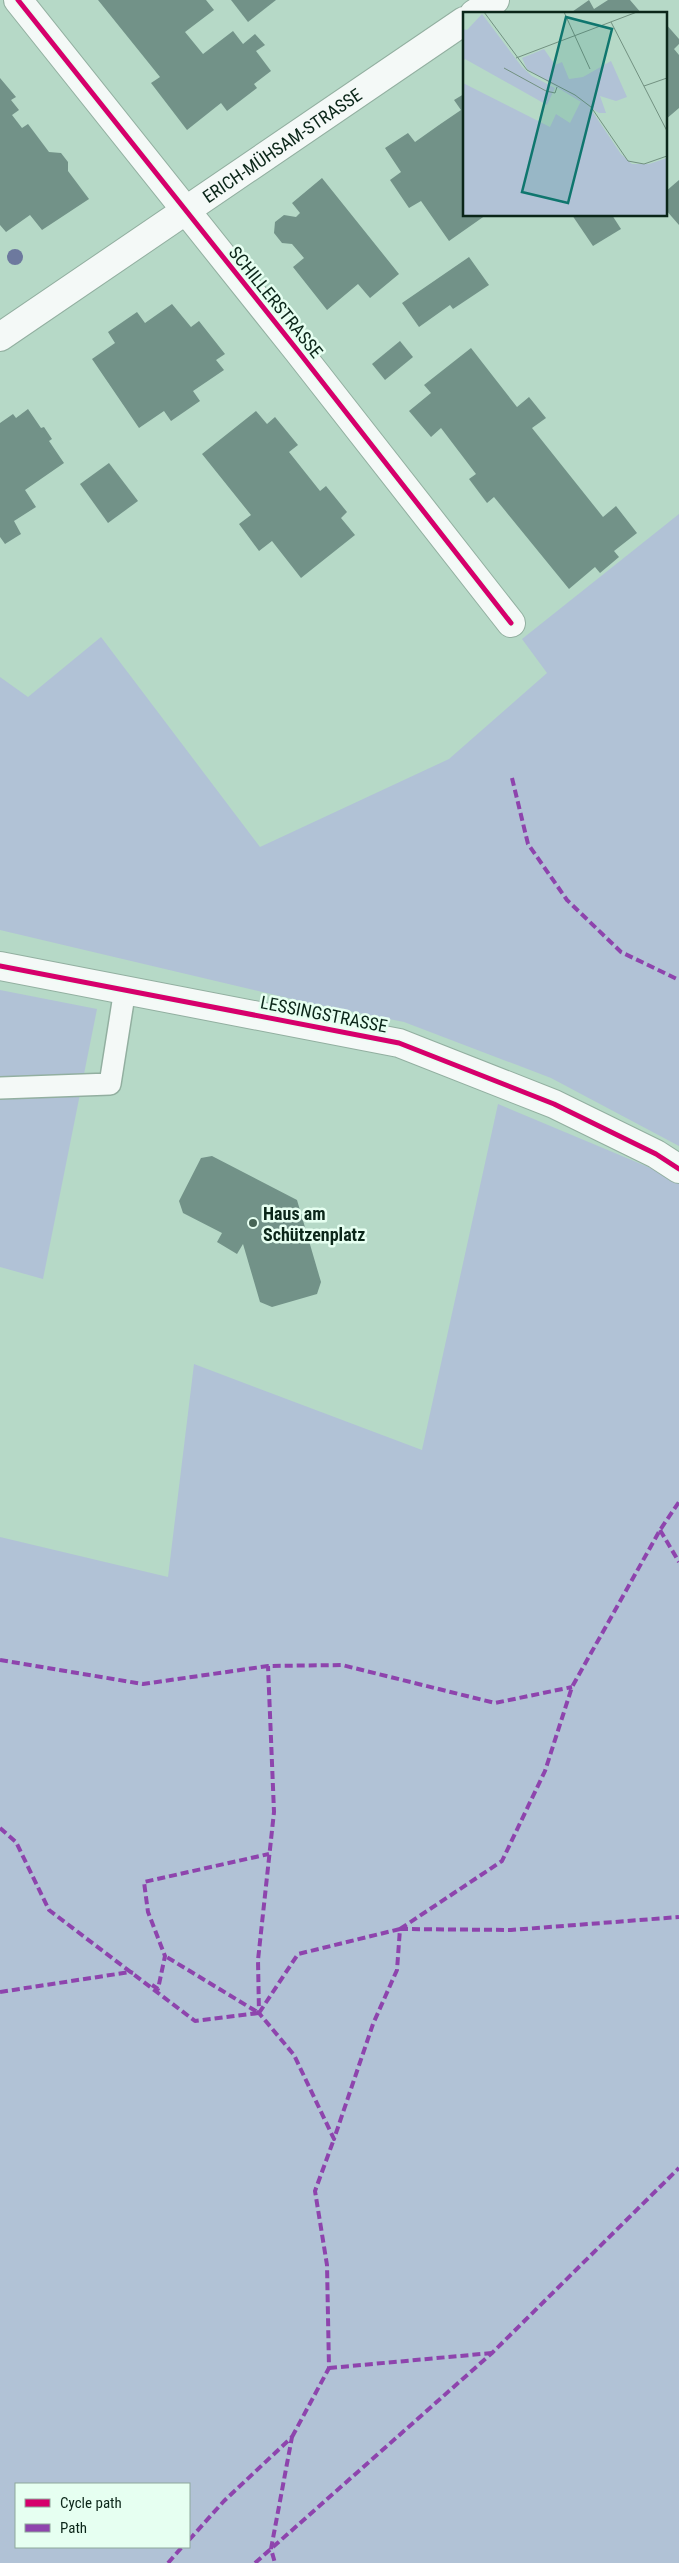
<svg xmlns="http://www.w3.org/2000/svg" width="679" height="2563" viewBox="0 0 679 2563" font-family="'Roboto Condensed',sans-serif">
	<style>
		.green { fill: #b1c2d6; fill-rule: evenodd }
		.building { fill: #729288 }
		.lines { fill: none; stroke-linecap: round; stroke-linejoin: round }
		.lane-casing { stroke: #92afa0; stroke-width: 24 }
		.street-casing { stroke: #92afa0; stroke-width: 30 }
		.lane { stroke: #f4f9f7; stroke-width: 21 }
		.street { stroke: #f4f9f7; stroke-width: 28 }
		.quiet { stroke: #8e44ad; stroke-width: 4; stroke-dasharray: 8 4; stroke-linecap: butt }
		.cycleway-casing { stroke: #e6fff1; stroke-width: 8 }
		.cycleway { stroke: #d6006c; stroke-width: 5 }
		.tree { fill: #6d799e }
		.poi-dot { fill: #476556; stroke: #e6fff1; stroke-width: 2 }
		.labels { text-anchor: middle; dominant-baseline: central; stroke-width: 5; stroke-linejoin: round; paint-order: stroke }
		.street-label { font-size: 18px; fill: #0b2619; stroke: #e6fff1 }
		.poi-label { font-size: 18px; font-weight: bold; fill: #0b2619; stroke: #e6fff1; text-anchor: start }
		.inset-road { fill: none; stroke: #729181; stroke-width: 1 }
		.view { fill: #0f766e; fill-opacity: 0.15; stroke: #0f766e; stroke-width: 2.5 }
		.inset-edge { fill: none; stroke: #0b2619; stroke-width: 2.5 }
	</style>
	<rect width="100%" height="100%" fill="#b6d9c7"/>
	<!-- green -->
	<g class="green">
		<path d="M 679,514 L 679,1146 L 551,1078 L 404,1022 L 309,1003 L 0,930 L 0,677 L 28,697 L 101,637 L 260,847 L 449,759 L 547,673 L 522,639 Z"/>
		<path d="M 0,990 L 97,1009 L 43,1279 L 0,1267 Z"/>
		<path d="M 498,1104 L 653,1169 L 679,1184 L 679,2563 L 0,2563 L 0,1537 L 168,1577 L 194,1364 L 422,1450 ZM 16,2484 L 189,2484 L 189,2547 L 16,2547 Z"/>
	</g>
	<!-- building -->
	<g class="building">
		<path d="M 98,0 L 206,0 L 214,10 L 185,32 L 203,54 L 233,31 L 243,44 L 255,34 L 265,45 L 256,51 L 271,71 L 254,84 L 257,88 L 227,111 L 221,103 L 187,130 L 151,83 L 160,77 Z"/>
		<path d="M 231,0 L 276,0 L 248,22 Z"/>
		<path d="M 589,0 L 594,9 L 608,0 L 630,0 L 642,14 L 569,14 Z"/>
		<path d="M 665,23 L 679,39 L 679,44 L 674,49 L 679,55 L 679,108 L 665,120 Z"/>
		<path d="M 0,78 L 16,97 L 11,100 L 19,110 L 12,115 L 22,128 L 28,124 L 49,152 L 61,153 L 68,162 L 68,171 L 89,199 L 42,230 L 30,215 L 6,232 L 0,225 Z"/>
		<path d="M 464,94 L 464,215 L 486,215 L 449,241 L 421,201 L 409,208 L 390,180 L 401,172 L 385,148 L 408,133 L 415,142 L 439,125 L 461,110 L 454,100 Z"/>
		<path d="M 322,178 L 399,274 L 370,298 L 358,284 L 327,310 L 293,267 L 304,258 L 292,244 L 282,243 L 274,233 L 275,222 L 284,215 L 296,217 L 300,213 L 292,203 Z"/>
		<path d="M 679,180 L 679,225 L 665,209 L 665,192 Z"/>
		<path d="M 572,215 L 612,215 L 621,229 L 593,246 Z"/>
		<path d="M 469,257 L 489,285 L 453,309 L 450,305 L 419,327 L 402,303 Z"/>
		<path d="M 172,304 L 191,327 L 199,321 L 225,354 L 216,360 L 224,370 L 193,391 L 200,401 L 171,421 L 164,411 L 139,428 L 92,359 L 115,343 L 108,332 L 137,312 L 145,323 Z"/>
		<path d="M 400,341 L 413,357 L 385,380 L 372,364 Z"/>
		<path d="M 471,348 L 517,407 L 529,397 L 546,418 L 532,428 L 603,517 L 616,506 L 637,533 L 614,551 L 619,557 L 600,573 L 595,567 L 569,589 L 494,497 L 487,503 L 469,479 L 476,474 L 441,428 L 431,437 L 409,411 L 431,393 L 424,385 Z"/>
		<path d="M 28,409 L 41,428 L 44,427 L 52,439 L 49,441 L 64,463 L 25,490 L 36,507 L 14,521 L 21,534 L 5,544 L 0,537 L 0,423 L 13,414 L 16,418 Z"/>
		<path d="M 256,411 L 267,424 L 275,417 L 298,445 L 289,452 L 320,491 L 326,486 L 347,512 L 341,518 L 355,535 L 301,578 L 272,541 L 259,551 L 239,524 L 251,515 L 202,454 Z"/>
		<path d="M 109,463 L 138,501 L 108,523 L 80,484 Z"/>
		<path d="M 212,1156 L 297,1200 L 321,1282 L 317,1294 L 272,1307 L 260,1302 L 243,1244 L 237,1254 L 217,1242 L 222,1233 L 183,1213 L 179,1201 L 201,1158 Z"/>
	</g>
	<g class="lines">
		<defs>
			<path id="lane" d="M 0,1088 L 110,1084 L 125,989"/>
			<g id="street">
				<path d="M 18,0 L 298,351 L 511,623"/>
				<path d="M 474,14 L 495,0"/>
				<path id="s1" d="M 0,337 L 464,21"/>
				<path d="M 0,966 L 399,1043 L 554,1104 L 656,1154 L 679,1169"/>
			</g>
		</defs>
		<!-- lane casing -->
		<use href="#lane" class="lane-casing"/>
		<!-- street casing -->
		<use href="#street" class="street-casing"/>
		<!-- lane -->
		<use href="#lane" class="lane"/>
		<!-- street -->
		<use href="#street" class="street"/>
		<!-- quiet -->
		<g class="quiet">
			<path d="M 512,778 L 528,844 L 567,900 L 621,952 L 679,980"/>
			<path d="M 660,1530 L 679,1562"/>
			<path d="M 0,1660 L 143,1684 L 268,1666 L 342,1665 L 495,1703 L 572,1687"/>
			<path d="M 0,1828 L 16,1842 L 49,1910 L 195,2021 L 259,2013 L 165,1956"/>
			<path d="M 400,1929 L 502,1861 L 545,1771 L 572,1687 L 660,1530 L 679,1502"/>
			<path d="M 400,1929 L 511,1930 L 679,1917"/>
			<path d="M 152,1985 L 158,1989 L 165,1956 L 148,1912 L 144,1882 L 269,1854"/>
			<path d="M 0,1992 L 130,1972 L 133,1973"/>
			<path d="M 259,2013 L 298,1954 L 400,1929 L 397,1970 L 373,2024 L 334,2139 L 294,2055 L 259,2013 L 258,1960 L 274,1812 L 268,1666"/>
			<path d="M 329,2368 L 492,2353"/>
			<path d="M 292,2437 L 329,2368 L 327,2265 L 315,2191 L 334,2139"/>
			<path d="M 189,2540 L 224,2501 L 292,2437 L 271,2549 L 275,2563"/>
			<path d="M 168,2563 L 182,2547"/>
			<path d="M 255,2563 L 492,2353 L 679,2168"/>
		</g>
		<defs>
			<g id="cycleway">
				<path d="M 18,0 L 298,351 L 511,623"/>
				<path d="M 0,966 L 399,1043 L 554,1104 L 656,1154 L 679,1169"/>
			</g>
		</defs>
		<!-- cycleway casing -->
		<use href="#cycleway" class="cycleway-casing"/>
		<!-- cycleway -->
		<use href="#cycleway" class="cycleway"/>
	</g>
	<!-- trees -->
	<circle class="tree" cx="15" cy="257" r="8"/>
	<!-- markers -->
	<circle class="poi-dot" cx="253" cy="1223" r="5"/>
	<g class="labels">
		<!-- street labels -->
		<g class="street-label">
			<text stroke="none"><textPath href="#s1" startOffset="341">ERICH-MÜHSAM-STRASSE</textPath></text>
			<text transform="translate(276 302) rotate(51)">SCHILLERSTRASSE</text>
			<text transform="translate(324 1014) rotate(11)">LESSINGSTRASSE</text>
		</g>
		<!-- poi labels -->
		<g class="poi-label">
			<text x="263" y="1213">Haus am<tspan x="263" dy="21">Schützenplatz</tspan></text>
		</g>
	</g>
	<!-- overview -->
	<g transform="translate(463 12)">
		<rect width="204" height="204" fill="#b6d9c7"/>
		<path d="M 19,2 L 59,55 L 69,64 L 92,76 L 84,93 L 2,47 L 0,50 L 0,17 L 4,18 ZM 81,37 L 92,53 L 99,50 L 106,67 L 120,65 L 148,49 L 164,85 L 153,89 L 137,84 L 143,101 L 136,101 L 64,57 L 59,46 ZM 0,71 L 87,115 L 93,102 L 107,111 L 118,89 L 127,96 L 158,142 L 169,152 L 186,152 L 204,146 L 204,204 L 0,204 Z" fill="#b1c2d6"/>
		<path class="inset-road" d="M 21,0 L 64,58 L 112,83 L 128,95 L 165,149 L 181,152 L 204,144M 101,0 L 127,57M 148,10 L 204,119M 53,46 L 174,0M 41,56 L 83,79 L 92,81 L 94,75M 181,74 L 204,66"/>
		<path class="view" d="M 103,5 L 149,17 L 105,191 L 59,180 Z"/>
		<rect width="204" height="204" class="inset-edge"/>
	</g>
	<!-- legend -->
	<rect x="15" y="2483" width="175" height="65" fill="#e6fff1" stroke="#8ea89b"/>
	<rect x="25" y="2499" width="25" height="8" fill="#d6006c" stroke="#8ea89b"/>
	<text x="60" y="2508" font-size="15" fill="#0b2619">Cycle path</text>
	<rect x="25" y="2524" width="25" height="8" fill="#8e44ad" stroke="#8ea89b"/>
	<text x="60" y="2533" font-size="15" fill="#0b2619">Path</text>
</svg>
